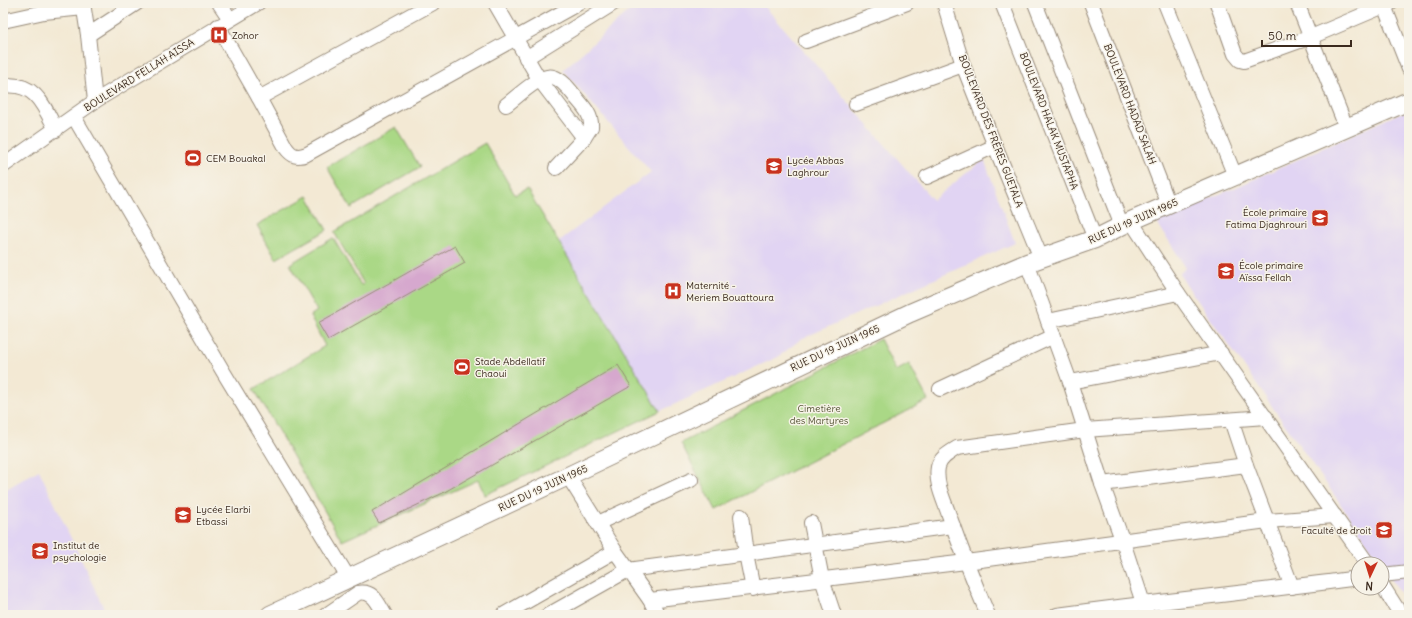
<svg xmlns="http://www.w3.org/2000/svg" width="1412" height="618" viewBox="0 0 1412 618" font-family="Delius,sans-serif">
	<style>
		.built { fill: #e1d4f3 }
		.green { fill: #aad886; stroke: #728152 }
		.building { fill: #d6a8ce }
		.lines { fill: none; stroke-linecap: round; stroke-linejoin: round }
		.minor-casing { stroke: #978a79; stroke-width: 16 }
		.major-casing { stroke: #978a79; stroke-width: 20 }
		.minor { stroke: #fff; stroke-width: 14 }
		.major { stroke: #fff; stroke-width: 18 }
		.labels { text-anchor: middle; dominant-baseline: central; stroke-width: 3; stroke-linejoin: round; paint-order: stroke }
		.poi-label { font-size: 10px; fill: #3b2a1e; stroke: #f7f3e8; text-anchor: start }
		.street-label { font-size: 10px; fill: #3b2a1e; stroke: #f7f3e8 }
		.park-label { font-size: 10px; fill: #575638; stroke: #f7f3e8 }
	</style>
	<rect width="100%" height="100%" fill="#f7f3e8"/>
	<filter id="ink" filterUnits="userSpaceOnUse"><feTurbulence type="fractalNoise" baseFrequency=".025" numOctaves="2"/><feDisplacementMap in="SourceGraphic" scale="8" xChannelSelector="R" yChannelSelector="G"/><feConvolveMatrix kernelMatrix="1 2 1 2 8 2 1 2 1" color-interpolation-filters="sRGB"/></filter>
	<filter id="wash" filterUnits="userSpaceOnUse"><feTurbulence type="fractalNoise" baseFrequency=".012" numOctaves="4" result="noise"/><feDisplacementMap in="SourceGraphic" scale="16" xChannelSelector="R" yChannelSelector="G"/><feGaussianBlur stdDeviation="0.9" result="paint"/><feColorMatrix in="noise" values="0 0 0 0 0 0 0 0 0 0 0 0 0 0 0 0 0 1.4 0 .05"/><feComposite in="paint" operator="in"/></filter>
	<g filter="url(#wash)">
		<rect width="100%" height="100%" fill="#f3e9d4"/>
		<!-- built -->
		<g class="built">
			<path d="M 638,3 L 762,3 L 933,200 L 984,159 L 1015,243 L 801,339 L 778,357 L 660,411 L 558,242 L 651,172 L 563,70 Z"/>
			<path d="M 1409,109 L 1409,605 L 1335,496 L 1179,274 L 1186,268 L 1155,219 L 1230,190 Z"/>
			<path d="M 39,470 L 107,615 L 4,615 L 3,491 Z"/>
		</g>
		<!-- green -->
		<g class="green">
			<path d="M 396,127 L 420,167 L 351,208 L 327,167 Z"/>
			<path d="M 485,143 L 515,195 L 527,189 L 660,411 L 485,495 L 478,480 L 342,541 L 254,389 L 325,346 L 310,316 L 317,311 L 290,264 L 333,238 L 361,285 L 364,284 L 334,232 Z"/>
			<path d="M 308,196 L 327,230 L 276,259 L 257,225 Z"/>
			<path d="M 880,339 L 896,371 L 909,364 L 928,400 L 716,510 L 681,443 Z"/>
		</g>
		<g id="blocks">
			<!-- building -->
			<g class="building">
				<path d="M 455,246 L 465,263 L 328,340 L 318,323 Z"/>
				<path d="M 618,365 L 631,386 L 441,494 L 379,523 L 372,512 Z"/>
			</g>
		</g>
	</g>
	<g filter="url(#ink)">
		<use href="#blocks" fill-opacity="0" stroke="#978a79" stroke-width="1"/>
		<g class="lines">
			<defs>
				<g id="minor">
					<path d="M 83,3 L 88,35 L 95,101"/>
					<path d="M 219,3 L 230,19"/>
					<path d="M 495,3 L 539,79 L 584,138"/>
					<path d="M 944,3 L 963,65 L 995,146 L 1041,258"/>
					<path d="M 1002,3 L 1095,239"/>
					<path d="M 1035,3 L 1122,226"/>
					<path d="M 1091,3 L 1169,205"/>
					<path d="M 1165,3 L 1235,176"/>
					<path d="M 1217,3 L 1235,54 L 1240,60 L 1244,61 L 1311,37 L 1391,3"/>
					<path d="M 1297,3 L 1346,127"/>
					<path d="M 1383,3 L 1409,69"/>
					<path d="M 3,21 L 44,12 L 84,8"/>
					<path d="M 218,26 L 259,98 L 286,148 C 292,156 297,158 307,154 L 579,3"/>
					<path d="M 88,35 L 137,3"/>
					<path d="M 806,41 L 907,3"/>
					<path d="M 526,58 L 614,3"/>
					<path d="M 3,86 C 35,81 44,106 56,130"/>
					<path d="M 259,98 L 433,3"/>
					<path d="M 856,104 L 963,65"/>
					<path d="M 506,105 C 516,98 541,73 553,77 C 564,80 571,92 578,100 C 585,108 592,116 591,127 L 584,138 L 556,168"/>
					<path d="M 74,117 L 224,373 L 349,579"/>
					<path d="M 3,166 L 95,101 L 258,3"/>
					<path d="M 927,177 L 995,146"/>
					<path d="M 1131,221 L 1178,293 L 1368,564"/>
					<path d="M 1027,263 L 1070,382 L 1102,484 L 1123,542 L 1147,615"/>
					<path d="M 1048,321 L 1178,293"/>
					<path d="M 1070,382 L 1221,353"/>
					<path d="M 940,389 L 1054,336"/>
					<path d="M 1231,420 L 1246,465 L 1292,587"/>
					<path d="M 568,476 L 615,551 L 650,600 L 658,615"/>
					<path d="M 1102,484 L 1246,465"/>
					<path d="M 741,516 L 746,554 L 753,589"/>
					<path d="M 598,523 L 691,480"/>
					<path d="M 811,523 L 822,579 L 834,615"/>
					<path d="M 1382,575 L 1409,572"/>
					<path d="M 1382,585 L 1401,615"/>
					<path d="M 650,600 L 966,562 L 1267,521 L 1335,516"/>
					<path d="M 326,615 L 358,593 C 374,590 378,604 385,615"/>
					<path d="M 503,615 L 615,551"/>
					<path d="M 548,615 L 628,570 L 953,526"/>
					<path d="M 988,615 C 974,582 961,549 949,515 C 944,500 935,483 938,467 C 940,458 949,453 957,448 L 1085,430 L 1266,417"/>
					<path d="M 1057,615 C 1157,601 1258,592 1358,578"/>
				</g>
				<path id="major" d="M 270,615 L 568,476 L 910,313 L 1027,263 L 1095,239 L 1131,221 L 1409,101"/>
			</defs>
			<!-- minor casing -->
			<use href="#minor" class="minor-casing"/>
			<!-- major casing -->
			<use href="#major" class="major-casing"/>
			<!-- minor -->
			<use href="#minor" class="minor"/>
			<!-- major -->
			<use href="#major" class="major"/>
		</g>
	</g>
	<!-- icons -->
	<defs>
		<symbol id="hospital-square" viewBox="-11 -11 22 22"><rect x="-9" y="-9" width="18" height="18" rx="4" fill="#c8321e" stroke="#f7f3e8"/><path d="M-5-5h3v3.5h4V-5h3V5h-3V1.5h-4V5h-3Z" fill="#fff"/></symbol>
		<symbol id="stadium-square" viewBox="-11 -11 22 22"><rect x="-9" y="-9" width="18" height="18" rx="4" fill="#c8321e" stroke="#f7f3e8"/><path d="M0-5a6.5 5 0 1 0 0 10a6.5 5 0 1 0 0-10ZM-3.5-1.8h7v3.6h-7Z" fill="#fff"/></symbol>
		<symbol id="school-square" viewBox="-11 -11 22 22"><rect x="-9" y="-9" width="18" height="18" rx="4" fill="#c8321e" stroke="#f7f3e8"/><path d="M0-5L7-2L0 1L-7-2ZM-4 1L0 2.5L4 1V4Q0 6-4 4Z" fill="#fff"/></symbol>
		<symbol id="university-square" viewBox="-11 -11 22 22"><rect x="-9" y="-9" width="18" height="18" rx="4" fill="#c8321e" stroke="#f7f3e8"/><path d="M0-5L7-2L0 1L-7-2ZM-4 1L0 2.5L4 1V4Q0 6-4 4Z" fill="#fff"/></symbol>
	</defs>
	<g fill-rule="evenodd">
		<use href="#hospital-square" x="209" y="25" width="20" height="20"/>
		<use href="#stadium-square" x="183" y="148" width="20" height="20"/>
		<use href="#school-square" x="764" y="156" width="20" height="20"/>
		<use href="#school-square" x="1310" y="208" width="20" height="20"/>
		<use href="#school-square" x="1216" y="261" width="20" height="20"/>
		<use href="#hospital-square" x="663" y="281" width="20" height="20"/>
		<use href="#stadium-square" x="452" y="357" width="20" height="20"/>
		<use href="#school-square" x="173" y="505" width="20" height="20"/>
		<use href="#university-square" x="1374" y="520" width="20" height="20"/>
		<use href="#university-square" x="30" y="541" width="20" height="20"/>
	</g>
	<g class="labels">
		<!-- poi labels -->
		<g class="poi-label">
			<text x="232" y="35">Zohor</text>
			<text x="206" y="158">CEM Bouakal</text>
			<text x="787" y="160">Lycée Abbas<tspan x="787" dy="12">Laghrour</tspan></text>
			<text x="1307" y="212" text-anchor="end">École primaire<tspan x="1307" dy="12">Fatima Djaghrouri</tspan></text>
			<text x="1239" y="265">École primaire<tspan x="1239" dy="12">Aïssa Fellah</tspan></text>
			<text x="686" y="285">Maternité -<tspan x="686" dy="12">Meriem Bouattoura</tspan></text>
			<text x="475" y="361">Stade Abdellatif<tspan x="475" dy="12">Chaoui</tspan></text>
			<text x="196" y="509">Lycée Elarbi<tspan x="196" dy="12">Etbassi</tspan></text>
			<text x="1371" y="530" text-anchor="end">Faculté de droit</text>
			<text x="53" y="545">Institut de<tspan x="53" dy="12">psychologie</tspan></text>
		</g>
		<!-- street labels -->
		<g class="street-label">
			<text transform="translate(139 75) rotate(-32)">BOULEVARD FELLAH AISSA</text>
			<text transform="translate(1130 104) rotate(69)">BOULEVARD HADAD SALAH</text>
			<text transform="translate(1049 121) rotate(69)">BOULEVARD HALAK MUSTAPHA</text>
			<text transform="translate(991 131) rotate(69)">BOULEVARD DES FRÈRES GUETALA</text>
			<text transform="translate(1133 221) rotate(-24)">RUE DU 19 JUIN 1965</text>
			<text transform="translate(835 348) rotate(-25)">RUE DU 19 JUIN 1965</text>
			<text transform="translate(543 488) rotate(-25)">RUE DU 19 JUIN 1965</text>
		</g>
		<!-- park labels -->
		<g class="park-label">
			<text x="819" y="408">Cimetière<tspan x="819" dy="12">des Martyres</tspan></text>
		</g>
	</g>
	<!-- margin -->
	<rect width="1412" height="618" fill="none" stroke="#f7f3e8" stroke-width="16"/>
	<!-- north arrow -->
	<g transform="translate(1370 576) rotate(184)"><circle r="19" fill="#f7f3e8" stroke="#aca397"/>
	<path d="M0-3L7 15L0 10L-7 15Z" fill="#c8321e"/>
	<text y="-6" font-size="11" font-weight="bold" text-anchor="middle" fill="#3b2a1e">N</text>
	</g>
	<!-- scale -->
	<path d="M1262 40v6h89v-6" fill="none" stroke="#3b2a1e" stroke-width="2"/>
	<text x="1268" y="40" font-size="12" fill="#3b2a1e" stroke="#f7f3e8" stroke-width="3" paint-order="stroke">50 m</text>
</svg>
